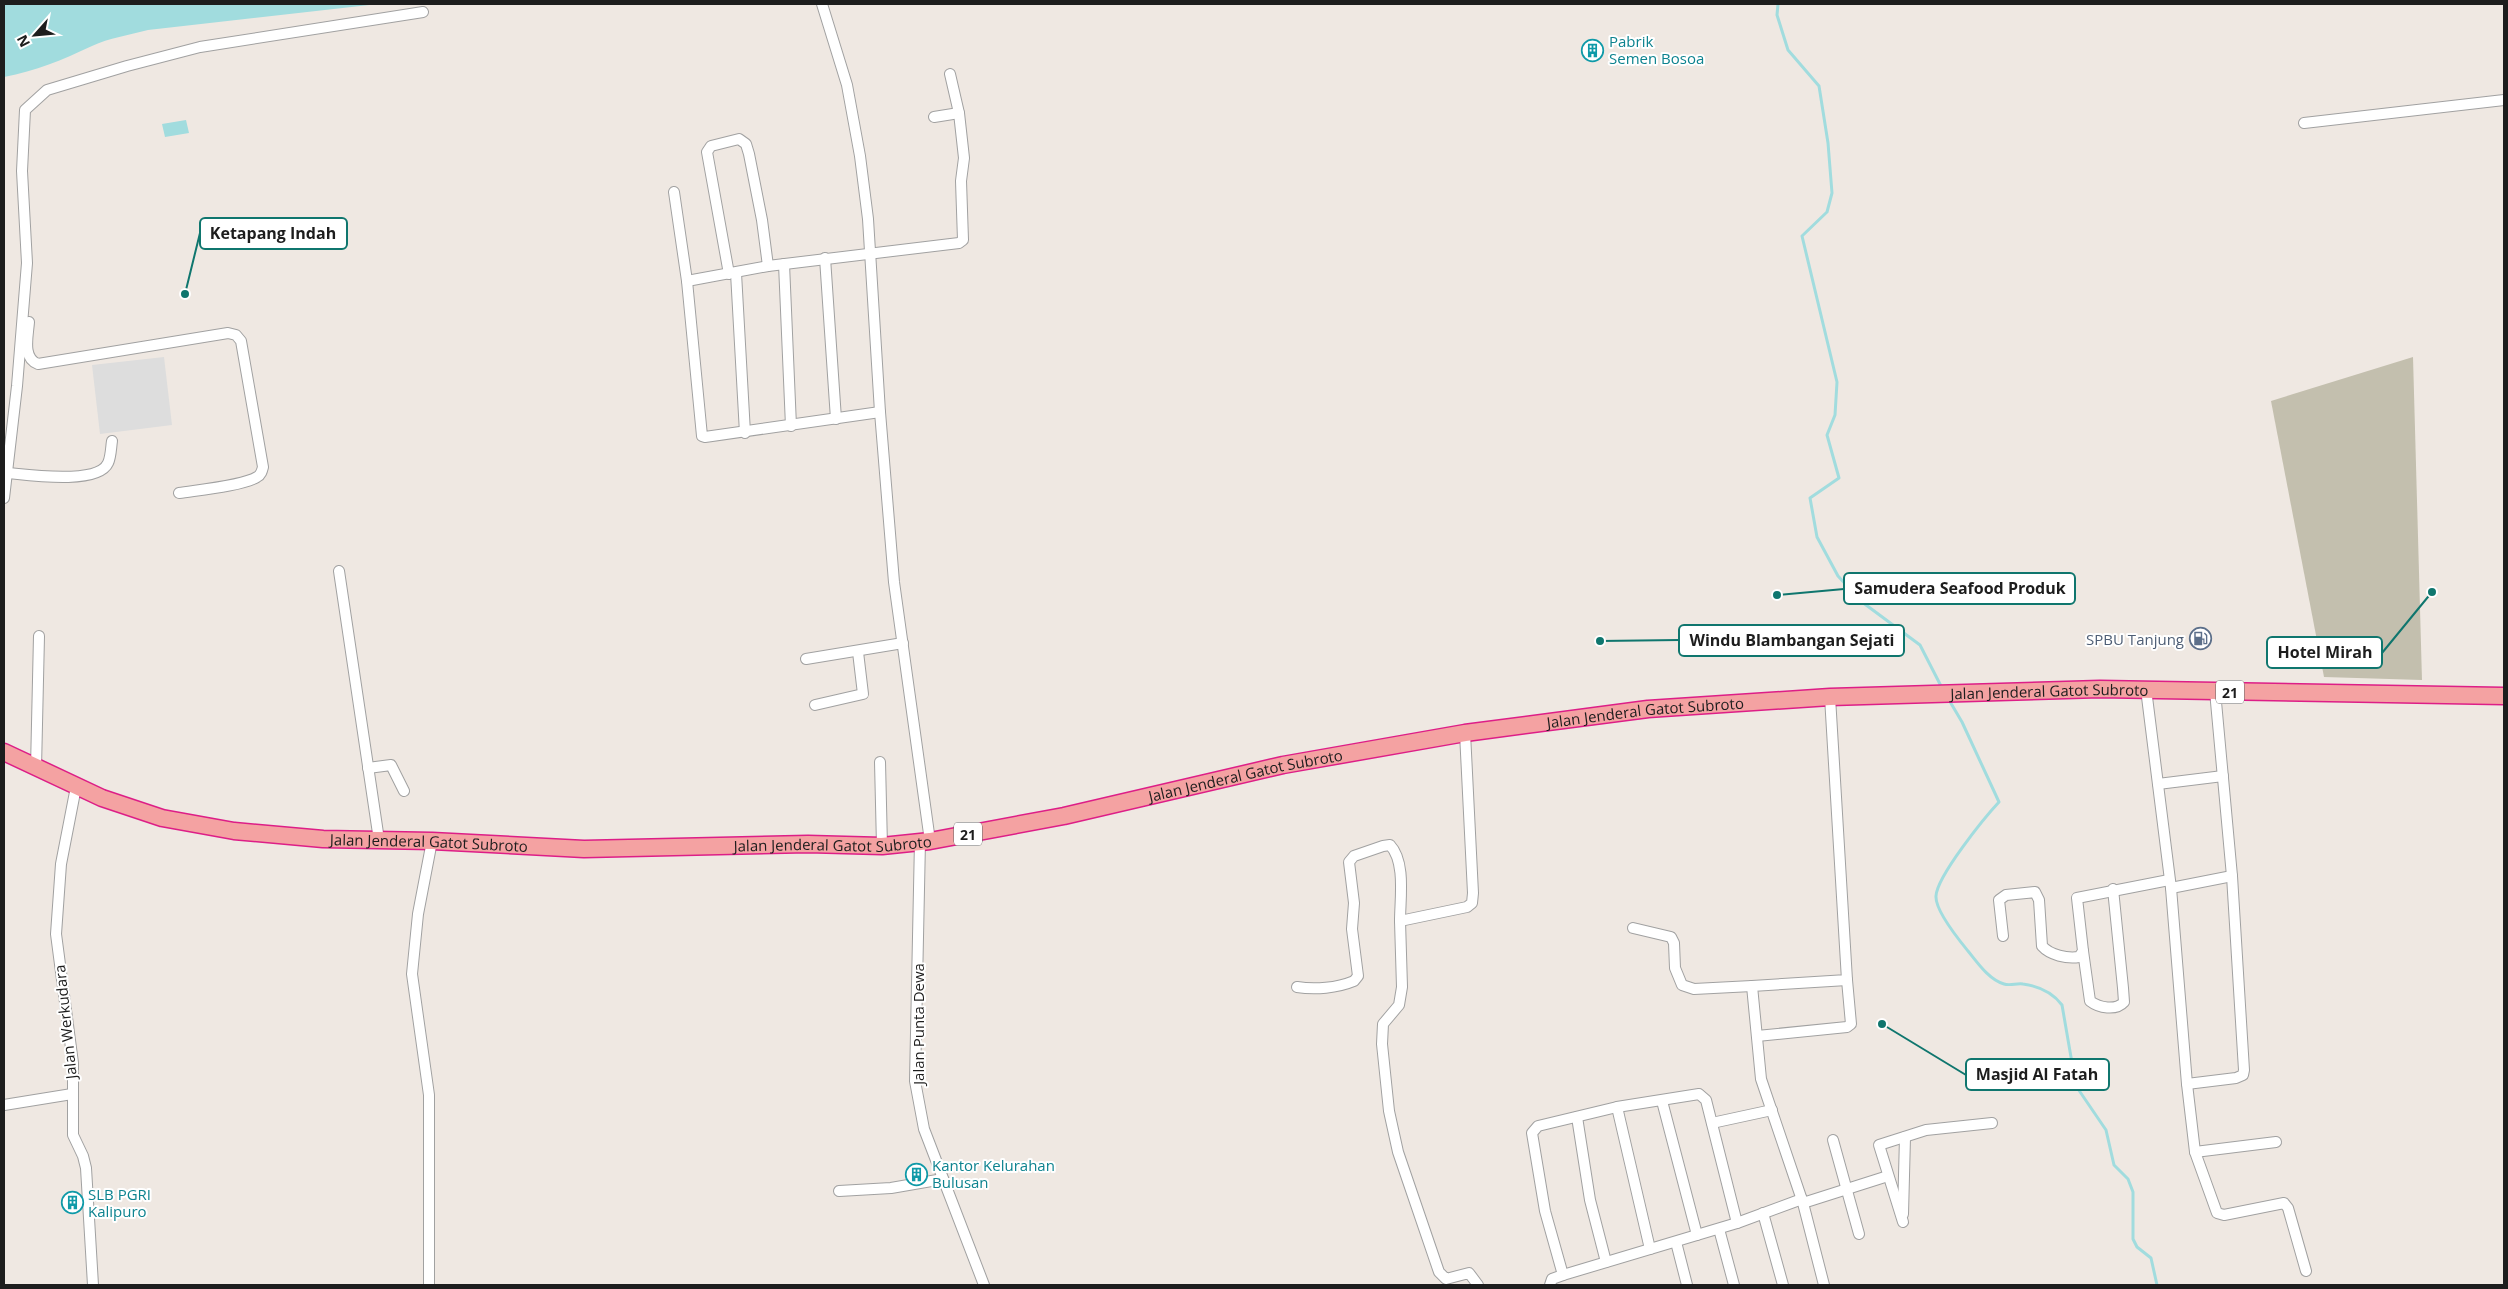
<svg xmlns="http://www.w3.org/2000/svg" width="2508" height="1289" viewBox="0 0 2508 1289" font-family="'Open Sans',sans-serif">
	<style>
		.construction { fill: #c3bfae }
		.parking { fill: #ddd }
		.water { fill: #a1dcde }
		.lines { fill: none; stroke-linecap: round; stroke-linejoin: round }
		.stream { stroke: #a1dcde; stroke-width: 3 }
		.minor-casing { stroke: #a1a1a1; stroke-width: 12 }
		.trunk-casing { stroke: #dd1e87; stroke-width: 19 }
		.minor { stroke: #fff; stroke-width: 10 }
		.trunk { stroke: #f4a2a2; stroke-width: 16 }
		.labels { text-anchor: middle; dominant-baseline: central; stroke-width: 4; stroke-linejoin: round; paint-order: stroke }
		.shield { fill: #fff; stroke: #616161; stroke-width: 1 }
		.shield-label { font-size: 14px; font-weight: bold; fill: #1d1d1d }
		.culture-label { font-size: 15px; fill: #0d838f; stroke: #fff; text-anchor: start }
		.service-label { font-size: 15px; fill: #4e5e75; stroke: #fff; text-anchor: end }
		.street-label { font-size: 15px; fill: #1d1d1d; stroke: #fff }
		.leader { fill: none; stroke: #0f766e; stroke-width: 2 }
		.callout-dot { fill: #0f766e; stroke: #fff; stroke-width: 2 }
		.callout { fill: #fff; stroke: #0f766e; stroke-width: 2 }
		.callout-label { font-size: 16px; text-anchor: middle; font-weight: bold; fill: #1d1d1d }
	</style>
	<rect width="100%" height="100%" fill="#efe8e2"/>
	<!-- construction -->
	<path class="construction" d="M 2413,357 L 2422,680 L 2324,677 L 2271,401 Z"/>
	<!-- parking -->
	<path class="parking" d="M 164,357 L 172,425 L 100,434 L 92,365 Z"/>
	<!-- water -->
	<g class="water">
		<path d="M 4,4 L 378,4 L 148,30 C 129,35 109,38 92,46 C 62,60 36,71 4,77 Z"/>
		<path d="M 186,120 L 189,133 L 165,137 L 162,124 Z"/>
	</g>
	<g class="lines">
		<!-- stream -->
		<g class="stream">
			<path d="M 1778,4 L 1777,15 L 1788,50 L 1819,86 L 1828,143 L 1832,193 L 1827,212 L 1802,236 L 1837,382 L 1835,415 L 1827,435 L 1839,478 L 1810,498 L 1817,537 L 1838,576 L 1862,602 L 1920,645 L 1942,688"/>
			<path d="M 1949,700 L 1962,722 L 1999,802 C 1985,817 1937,876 1936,896 C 1935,911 1959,940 1968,951 C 1977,962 1989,980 2004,984 C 2010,986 2017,983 2023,984 C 2038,986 2053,993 2062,1005 L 2076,1086 L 2106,1130 L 2114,1165 L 2128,1179 L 2133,1192 L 2133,1239 L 2137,1247 L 2151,1258 L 2157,1285"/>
		</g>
		<defs>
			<g id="minor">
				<path d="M 822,4 L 847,85 L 860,156 L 868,219 L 880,412 L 894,582 L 930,841"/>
				<path d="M 934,117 L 959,113"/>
				<path d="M 2304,123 L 2504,100"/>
				<path d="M 674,192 L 687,281 L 702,436 L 705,437 L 880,412"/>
				<path d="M 825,258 L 836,419"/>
				<path d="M 784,264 L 791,426"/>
				<path d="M 736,273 L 745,433"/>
				<path d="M 729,274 L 707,152 L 711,146 L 739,139 L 746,144 L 749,154 L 762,220 L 768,266"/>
				<path d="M 687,281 L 768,266 L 959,243 L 963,240 L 961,181 L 964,158 L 959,113 L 950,74"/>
				<path d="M 29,322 C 28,336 22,358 38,364 L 228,333 L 236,335 L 241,341 L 263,467 C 262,471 261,475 257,477 C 242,486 198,490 179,493"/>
				<path d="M 8,473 C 29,475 98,485 108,463 C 111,457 111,447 112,441"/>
				<path d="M 4,498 L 17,386 L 27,263 L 22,171 L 25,110 L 47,90 L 127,66 L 200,47 L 423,12"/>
				<path d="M 339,571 L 379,840"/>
				<path d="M 806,659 L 903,643"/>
				<path d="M 2146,689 L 2171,888 L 2187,1084 L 2195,1152 L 2217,1213 L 2224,1215 L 2284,1203 L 2288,1208 L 2306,1271"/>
				<path d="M 815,705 L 863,694 L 858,652"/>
				<path d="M 1465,733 L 1473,893 L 1472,903 L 1467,907 L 1400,921 L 1402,987 L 1399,1005 L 1383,1024 L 1382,1044 L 1389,1111 L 1398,1152 L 1439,1272 L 1446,1279 L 1469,1273 L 1478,1285"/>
				<path d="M 880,762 L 882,846"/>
				<path d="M 36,768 L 39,636"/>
				<path d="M 368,768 L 391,765 L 404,791"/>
				<path d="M 2158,784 L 2223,776"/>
				<path d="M 76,787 L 61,864 L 56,934 L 73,1063 L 73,1135 L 83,1156 L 86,1168 L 93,1285"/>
				<path d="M 920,841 L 915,1081 L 924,1129 L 984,1285"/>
				<path d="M 2171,888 L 2232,876"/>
				<path d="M 1633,928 L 1671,937 L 1674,943 L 1675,968 L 1682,985 L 1694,989 L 1752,986"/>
				<path d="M 2003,936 L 1999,900 L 2006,895 L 2035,892 L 2039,900 L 2042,946 C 2050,955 2067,959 2079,957 L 2083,951 L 2077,898 L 2169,880"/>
				<path d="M 2083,951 L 2090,1001 C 2099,1008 2116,1011 2124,1002 L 2123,988 L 2113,889"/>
				<path d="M 1297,987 C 1315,990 1337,988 1354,981 L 1358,976 L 1352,929 L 1354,903 L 1349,862 L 1354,856 L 1383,846 L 1390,845 C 1406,862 1400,899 1400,921"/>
				<path d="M 1757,1036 L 1847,1027 L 1851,1024 L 1847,980"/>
				<path d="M 2187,1084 L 2236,1078 L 2243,1075 L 2244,1070 L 2232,876 L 2215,691"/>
				<path d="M 1662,1101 L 1697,1235"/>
				<path d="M 4,1105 L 72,1094"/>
				<path d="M 1617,1107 L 1650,1249"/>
				<path d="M 1577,1117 L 1590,1200 L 1606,1262"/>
				<path d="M 1712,1123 L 1772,1110"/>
				<path d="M 1833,1140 L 1859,1234"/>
				<path d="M 2195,1152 L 2276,1142"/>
				<path d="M 839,1191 L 891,1188 L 943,1179"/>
				<path d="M 1803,1203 L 1888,1176"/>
				<path d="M 1763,1213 L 1783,1285"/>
				<path d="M 1903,1214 L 1905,1137"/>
				<path d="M 1903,1222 L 1879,1145 L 1926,1130 L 1992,1123"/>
				<path d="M 1719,1229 L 1734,1285"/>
				<path d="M 1676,1242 L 1687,1285"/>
				<path d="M 1563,1275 L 1545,1211 L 1532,1133 L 1538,1126 L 1617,1107 L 1699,1094 L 1706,1100 L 1737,1223"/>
				<path d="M 429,1285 L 429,1095 L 412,974 L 418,914 L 432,841"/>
				<path d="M 1550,1285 L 1552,1279 L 1563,1275 L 1737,1223 L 1802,1199"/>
				<path d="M 1824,1285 L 1803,1203 L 1761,1079 L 1752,986 L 1847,980 L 1830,697"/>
			</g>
			<g id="trunk">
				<path id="s1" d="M 4,752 L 102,798 L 162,818 L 234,831 L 323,839 L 432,841 L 584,849 L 808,844 L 882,846 L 930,841 L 1064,816 L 1283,765 L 1465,733 L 1648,709 L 1830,697 L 2100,689 L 2504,696"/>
			</g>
		</defs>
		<!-- minor casing -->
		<use href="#minor" class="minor-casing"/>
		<!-- trunk casing -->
		<use href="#trunk" class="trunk-casing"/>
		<!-- minor -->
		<use href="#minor" class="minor"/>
		<!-- trunk -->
		<use href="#trunk" class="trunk"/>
	</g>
	<!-- icons -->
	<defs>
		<symbol id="building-ring" viewBox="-11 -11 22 22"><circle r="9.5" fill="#fff" stroke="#0f9aa8" stroke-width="1.5"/><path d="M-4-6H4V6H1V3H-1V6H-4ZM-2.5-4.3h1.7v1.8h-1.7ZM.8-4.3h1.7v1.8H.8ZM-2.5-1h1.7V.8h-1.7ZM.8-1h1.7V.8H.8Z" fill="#0f9aa8"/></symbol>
		<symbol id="fuel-ring" viewBox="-11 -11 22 22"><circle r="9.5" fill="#fff" stroke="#5c6f8a" stroke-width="1.5"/><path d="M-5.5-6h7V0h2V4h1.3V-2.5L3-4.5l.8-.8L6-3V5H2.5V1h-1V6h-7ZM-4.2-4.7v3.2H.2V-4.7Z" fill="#5c6f8a"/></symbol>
	</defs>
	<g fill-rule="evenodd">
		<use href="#building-ring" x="1580" y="38" width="25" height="25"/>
		<use href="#fuel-ring" x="2188" y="626" width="25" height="25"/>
		<use href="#building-ring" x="904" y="1162" width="25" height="25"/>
		<use href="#building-ring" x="60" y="1190" width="25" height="25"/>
	</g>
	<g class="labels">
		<!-- shield labels -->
		<g class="shield">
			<rect x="2216" y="680.5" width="28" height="23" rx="4"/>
			<rect x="954" y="822.5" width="28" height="23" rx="4"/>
		</g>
		<g class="shield-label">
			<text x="2230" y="692">21</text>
			<text x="968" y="834">21</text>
		</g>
		<!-- culture labels -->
		<g class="culture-label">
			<text x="1609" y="41">Pabrik<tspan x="1609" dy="17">Semen Bosoa</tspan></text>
			<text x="932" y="1165">Kantor Kelurahan<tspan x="932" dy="17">Bulusan</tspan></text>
			<text x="88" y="1194">SLB PGRI<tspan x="88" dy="17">Kalipuro</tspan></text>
		</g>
		<!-- service labels -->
		<g class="service-label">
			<text x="2184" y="639">SPBU Tanjung</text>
		</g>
		<!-- street labels -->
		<g class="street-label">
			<text stroke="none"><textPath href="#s1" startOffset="2074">Jalan Jenderal Gatot Subroto</textPath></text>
			<text stroke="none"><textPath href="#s1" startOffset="1669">Jalan Jenderal Gatot Subroto</textPath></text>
			<text stroke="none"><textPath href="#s1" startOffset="1264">Jalan Jenderal Gatot Subroto</textPath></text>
			<text stroke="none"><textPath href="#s1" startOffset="844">Jalan Jenderal Gatot Subroto</textPath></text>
			<text stroke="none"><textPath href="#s1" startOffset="440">Jalan Jenderal Gatot Subroto</textPath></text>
			<text transform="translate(65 1022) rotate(-96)">Jalan Werkudara</text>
			<text transform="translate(918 1024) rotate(-90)">Jalan Punta Dewa</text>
		</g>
	</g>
	<!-- callouts -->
	<path class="leader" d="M185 294L200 233M1777 595L1844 589M1600 641L1679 640M2432 592L2382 653M1882 1024L1966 1075"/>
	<g class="callout-dot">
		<circle cx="185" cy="294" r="5"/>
		<circle cx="1777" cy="595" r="5"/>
		<circle cx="1600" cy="641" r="5"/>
		<circle cx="2432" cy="592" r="5"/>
		<circle cx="1882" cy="1024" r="5"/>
	</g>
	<g class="callout">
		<rect x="200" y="218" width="147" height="31" rx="5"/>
		<rect x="1844" y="573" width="231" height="31" rx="5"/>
		<rect x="1679" y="625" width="225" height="31" rx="5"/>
		<rect x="2267" y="637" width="115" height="31" rx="5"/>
		<rect x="1966" y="1059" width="143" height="31" rx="5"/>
	</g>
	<g class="callout-label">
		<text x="273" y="239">Ketapang Indah</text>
		<text x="1960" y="594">Samudera Seafood Produk</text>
		<text x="1792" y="646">Windu Blambangan Sejati</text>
		<text x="2325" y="658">Hotel Mirah</text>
		<text x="2037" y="1080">Masjid Al Fatah</text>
	</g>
	<!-- border -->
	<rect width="2508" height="1289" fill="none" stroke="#1d1d1d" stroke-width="10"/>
	<!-- north arrow -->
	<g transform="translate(35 35) rotate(243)" stroke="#ffffff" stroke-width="4" paint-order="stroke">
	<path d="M0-4L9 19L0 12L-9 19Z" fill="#1d1d1d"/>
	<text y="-8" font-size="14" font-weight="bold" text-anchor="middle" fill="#1d1d1d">N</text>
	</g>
</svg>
